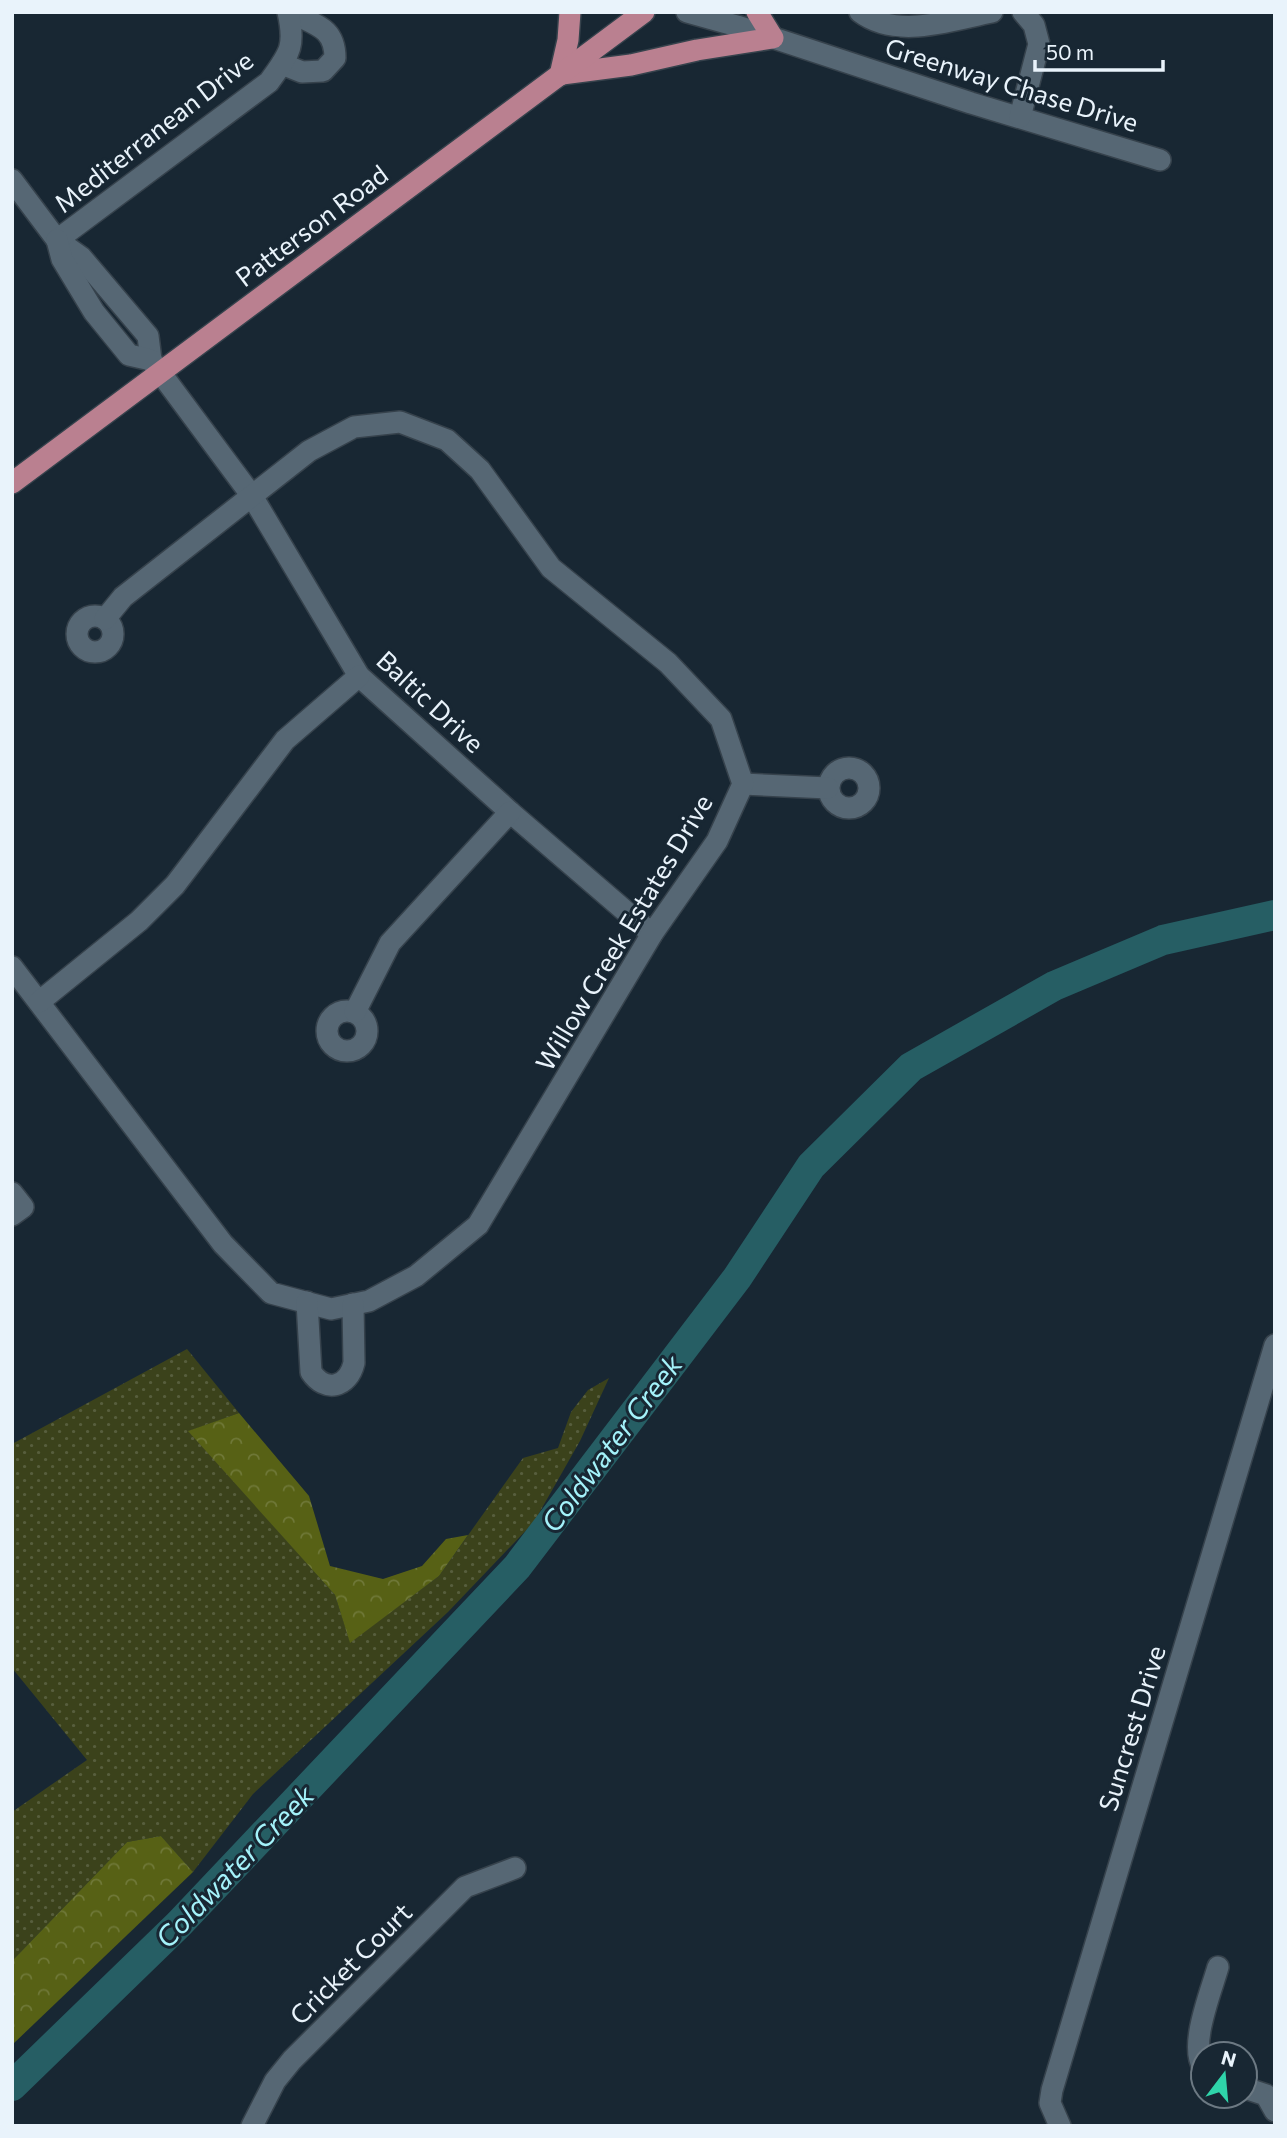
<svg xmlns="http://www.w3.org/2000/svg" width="1287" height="2138" viewBox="0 0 1287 2138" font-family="Commissioner,sans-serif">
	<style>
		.grass { fill: url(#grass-dots) }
		.forest { fill: url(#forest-crowns) }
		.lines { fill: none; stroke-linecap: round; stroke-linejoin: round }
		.river { stroke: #265e64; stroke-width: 30 }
		.minor-casing { stroke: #36424c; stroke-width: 24 }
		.major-casing { stroke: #36424c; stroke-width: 24 }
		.minor { stroke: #566774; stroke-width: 21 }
		.major { stroke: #ba8090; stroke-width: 21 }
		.labels { text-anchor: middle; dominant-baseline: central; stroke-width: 6; stroke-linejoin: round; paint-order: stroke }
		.street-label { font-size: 26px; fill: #e9f3fb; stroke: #182733 }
		.water-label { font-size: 28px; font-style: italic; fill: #a4f2fa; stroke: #182733 }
	</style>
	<defs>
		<pattern id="grass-dots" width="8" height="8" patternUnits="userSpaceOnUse" patternTransform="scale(1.75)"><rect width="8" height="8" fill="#3b421b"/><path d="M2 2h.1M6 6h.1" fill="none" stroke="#575e3d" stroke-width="1.8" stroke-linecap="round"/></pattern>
		<pattern id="forest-crowns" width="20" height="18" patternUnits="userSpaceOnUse" patternTransform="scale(1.75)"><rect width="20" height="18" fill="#576115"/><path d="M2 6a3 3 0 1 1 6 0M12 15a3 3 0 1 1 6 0" fill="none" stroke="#6f7838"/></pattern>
	</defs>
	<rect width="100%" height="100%" fill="#182733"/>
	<!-- grass -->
	<path class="grass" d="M 187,1349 L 239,1413 L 189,1431 L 335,1595 L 350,1642 L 439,1576 L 523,1458 L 558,1448 L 571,1412 L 588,1390 L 609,1378 L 580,1441 L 534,1522 L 448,1612 L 253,1794 L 193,1872 L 161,1836 L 127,1842 L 12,1961 L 12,1812 L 87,1760 L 12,1668 L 12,1444 Z"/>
	<!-- forest -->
	<g class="forest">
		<path d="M 239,1413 L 309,1496 L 330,1566 L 383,1579 L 422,1566 L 446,1539 L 468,1535 L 439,1576 L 350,1643 L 335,1595 L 188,1431 Z"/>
		<path d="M 161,1836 L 193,1872 L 12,2045 L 12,1961 L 127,1842 Z"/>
	</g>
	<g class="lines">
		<!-- river -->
		<path class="river" d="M 12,2086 L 179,1924 L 517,1567 L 737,1278 L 811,1166 L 911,1067 L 1054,986 L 1163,940 L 1275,915"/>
		<defs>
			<g id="minor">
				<path d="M 687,12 L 737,26 L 971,103 L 1160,160"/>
				<path d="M 860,12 C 897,40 951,20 992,12"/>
				<path d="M 282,64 L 302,72 L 323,71 L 335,58 C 335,27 315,25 290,12"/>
				<path d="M 1020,117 L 1039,44 L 1034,25 L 1023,12"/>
				<path d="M 12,180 L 57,240 L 81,257 L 148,336 L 151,360 L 252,496 L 359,676 L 510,812 L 652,934"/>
				<path d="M 57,240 L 269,82 C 289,54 296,48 288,12"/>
				<path d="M 57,240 L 62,259 L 94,312 L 129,355 L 151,360"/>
				<circle cx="95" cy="634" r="18"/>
				<circle cx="849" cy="788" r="20"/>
				<path d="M 743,784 L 828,788"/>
				<path d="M 12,967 L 223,1244 L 271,1293 L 331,1309 L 369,1301 L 416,1276 L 478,1225 L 652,934 L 717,841 L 743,784 L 721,719 L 668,663 L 551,568 L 480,470 L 447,440 L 400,422 L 354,427 L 309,451 L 123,597 L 105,619"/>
				<path d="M 39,1002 L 139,921 L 175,885 L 285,740 L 359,676"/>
				<circle cx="347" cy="1031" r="20"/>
				<path d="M 355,1012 L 390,943 L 510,812"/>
				<path d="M 12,1193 L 23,1207 L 12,1215"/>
				<path d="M 307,1302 L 311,1372 C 325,1393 348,1388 354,1363 L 353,1304"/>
				<path d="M 1203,2067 C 1189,2045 1211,1992 1218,1967"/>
				<path d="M 1245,2088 L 1266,2095 L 1275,2111"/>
				<path d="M 252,2126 L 275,2081 L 292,2060 L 465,1887 L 515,1868"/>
				<path d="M 1060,2126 L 1050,2103 L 1052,2090 L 1275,1345"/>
			</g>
			<g id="major">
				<path d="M 562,74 L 631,65 L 697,50 L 773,38 L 757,12"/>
				<path d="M 560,75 L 568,40 L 570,12"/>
				<path d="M 12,483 L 644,12"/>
			</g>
		</defs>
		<!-- minor casing -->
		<use href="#minor" class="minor-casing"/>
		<!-- major casing -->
		<use href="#major" class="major-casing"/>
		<!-- minor -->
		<use href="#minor" class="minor"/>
		<!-- major -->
		<use href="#major" class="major"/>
	</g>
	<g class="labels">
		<!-- street labels -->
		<g class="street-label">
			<text transform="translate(1012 84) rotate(17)">Greenway Chase Drive</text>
			<text transform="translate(153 131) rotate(-38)">Mediterranean Drive</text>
			<text transform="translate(311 225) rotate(-37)">Patterson Road</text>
			<text transform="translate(431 701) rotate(43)">Baltic Drive</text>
			<text transform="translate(623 932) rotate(-59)">Willow Creek Estates Drive</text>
			<text transform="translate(1131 1728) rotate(-73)">Suncrest Drive</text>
			<text transform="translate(350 1963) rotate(-45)">Cricket Court</text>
		</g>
		<!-- water labels -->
		<g class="water-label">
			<text transform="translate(611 1443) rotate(-53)">Coldwater Creek</text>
			<text transform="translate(234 1866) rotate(-46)">Coldwater Creek</text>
		</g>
	</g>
	<!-- border -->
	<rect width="1287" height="2138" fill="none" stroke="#e9f3fb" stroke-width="28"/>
	<!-- north arrow -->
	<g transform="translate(1224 2075) rotate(16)"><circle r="33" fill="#182733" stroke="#6c7983" stroke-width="2"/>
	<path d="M0-5L12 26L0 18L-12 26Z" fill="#2fd4aa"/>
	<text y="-10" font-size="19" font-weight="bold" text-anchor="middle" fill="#e9f3fb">N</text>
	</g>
	<!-- scale -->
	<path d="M1035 60v10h128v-10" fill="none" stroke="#e9f3fb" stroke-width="3.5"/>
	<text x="1046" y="60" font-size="21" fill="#e9f3fb" stroke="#182733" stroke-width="5" paint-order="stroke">50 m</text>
</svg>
